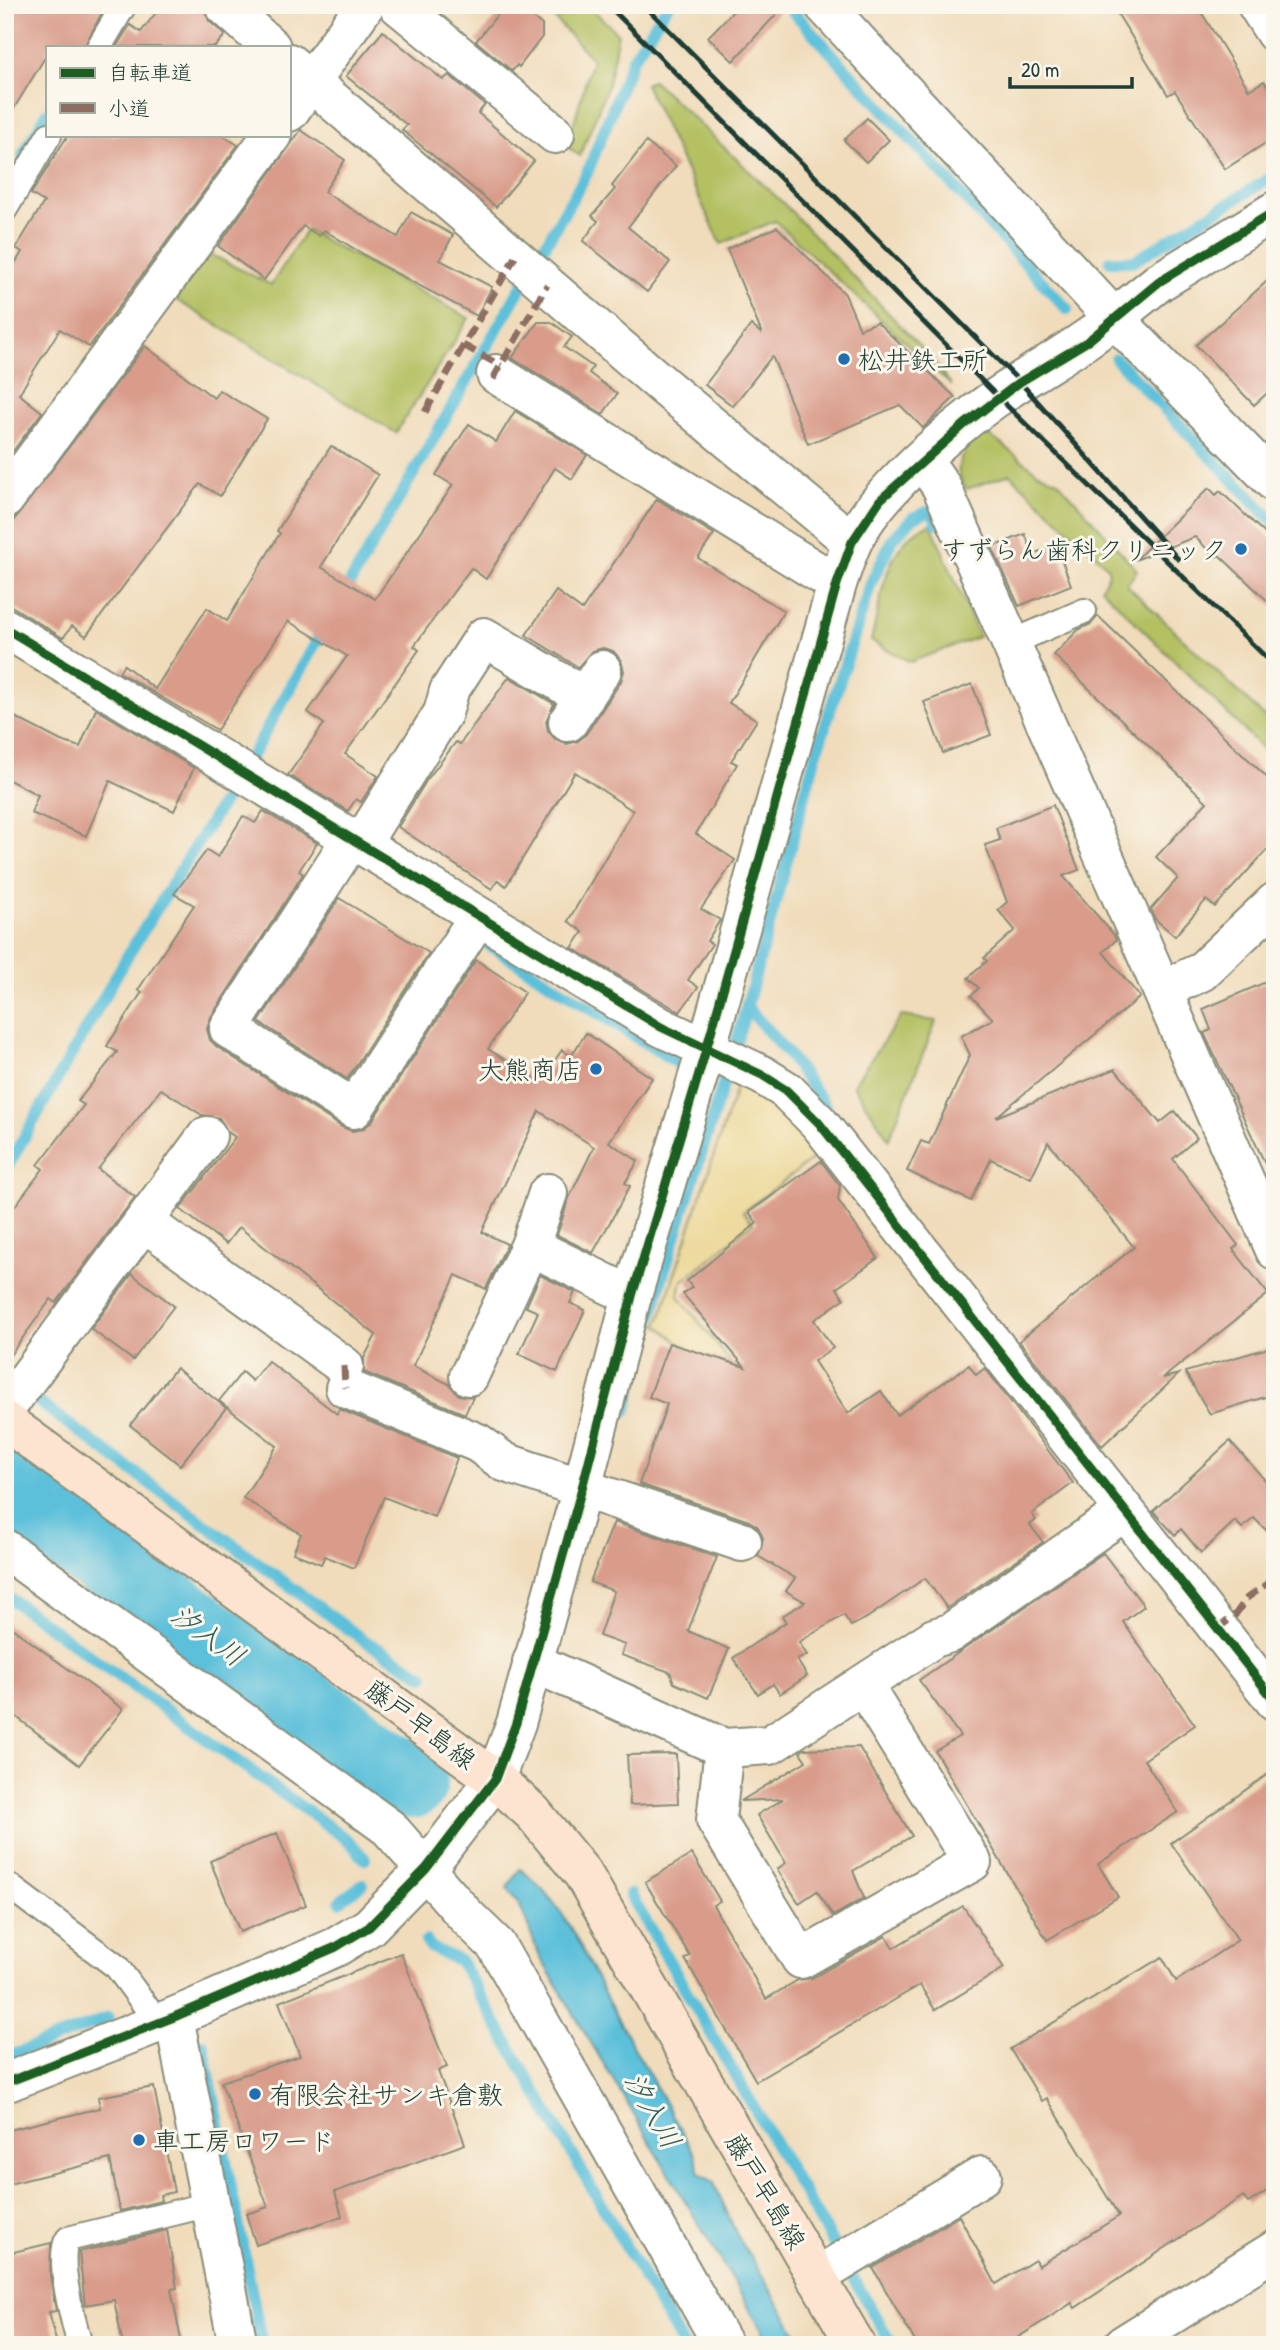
<svg xmlns="http://www.w3.org/2000/svg" width="1280" height="2350" viewBox="0 0 1280 2350" font-family="'Patrick Hand','Klee One',sans-serif">
	<style>
		.green { fill: #b4c062; stroke: #6a7e4b; stroke-width: 2 }
		.sand { fill: #eeda9e; stroke: #868c69; stroke-width: 2 }
		.water { fill: #5cc0da; stroke: #3e7e87; stroke-width: 2 }
		.lines { fill: none; stroke-linecap: round; stroke-linejoin: round }
		.stream { stroke: #5cc0da; stroke-width: 12 }
		.river { stroke: #5cc0da; stroke-width: 74 }
		.building { fill: #d99c8b }
		.service-casing { stroke: #888c78; stroke-width: 28 }
		.minor-casing { stroke: #888c78; stroke-width: 42 }
		.tertiary-casing { stroke: #888c78; stroke-width: 42 }
		.secondary-casing { stroke: #888c78; stroke-width: 42 }
		.service { stroke: #fff; stroke-width: 24 }
		.minor { stroke: #fff; stroke-width: 38 }
		.tertiary { stroke: #fff; stroke-width: 38 }
		.secondary { stroke: #fde4d0; stroke-width: 38 }
		.rail { stroke: #1f3d34; stroke-width: 5 }
		.quiet { stroke: #8d6e63; stroke-width: 7; stroke-dasharray: 14 7; stroke-linecap: butt }
		.cycleway-casing { stroke: #fbf7ec; stroke-width: 13 }
		.cycleway { stroke: #1b5e20; stroke-width: 9 }
		.poi-dot { fill: #1f6fb2; stroke: #fbf7ec; stroke-width: 2.5 }
		.labels { text-anchor: middle; dominant-baseline: central; stroke-width: 6; stroke-linejoin: round; paint-order: stroke }
		.poi-label { font-size: 26px; fill: #1f3d34; stroke: #fbf7ec; text-anchor: start }
		.street-label { font-size: 26px; fill: #1f3d34; stroke: #fbf7ec }
		.water-label { font-size: 28px; font-style: italic; fill: #2e5e5e; stroke: #fbf7ec }
	</style>
	<rect width="100%" height="100%" fill="#fbf7ec"/>
	<filter id="ink" filterUnits="userSpaceOnUse"><feTurbulence type="fractalNoise" baseFrequency=".0143" numOctaves="2"/><feDisplacementMap in="SourceGraphic" scale="14" xChannelSelector="R" yChannelSelector="G"/><feConvolveMatrix kernelMatrix="1 2 1 2 8 2 1 2 1" color-interpolation-filters="sRGB"/></filter>
	<filter id="wash" filterUnits="userSpaceOnUse"><feTurbulence type="fractalNoise" baseFrequency=".00686" numOctaves="4" result="noise"/><feDisplacementMap in="SourceGraphic" scale="28" xChannelSelector="R" yChannelSelector="G"/><feGaussianBlur stdDeviation="1.57" result="paint"/><feColorMatrix in="noise" values="0 0 0 0 0 0 0 0 0 0 0 0 0 0 0 0 0 1.4 0 .05"/><feComposite in="paint" operator="in"/></filter>
	<g filter="url(#wash)">
		<rect width="100%" height="100%" fill="#f0dcbb"/>
		<!-- green -->
		<g class="green">
			<path d="M 542,5 L 588,5 L 618,34 L 608,85 L 580,156 L 567,147 L 592,59 Z"/>
			<path d="M 653,80 L 785,205 L 933,360 L 952,386 L 775,221 L 721,244 L 645,84 Z"/>
			<path d="M 306,230 L 469,318 L 396,433 L 176,300 L 204,251 L 271,285 Z"/>
			<path d="M 984,431 L 1039,473 L 1058,481 L 1137,570 L 1127,585 L 1275,727 L 1275,761 L 1101,588 L 1109,574 L 1107,566 L 1010,474 L 967,489 C 948,468 965,446 984,431 Z"/>
			<path d="M 931,524 L 979,637 L 910,662 L 871,641 C 882,599 884,540 931,524 Z"/>
			<path d="M 901,1016 L 936,1021 L 889,1139 L 853,1085 Z"/>
			<path d="M 5,1508 L 364,1764 L 355,1774 L 322,1751 L 312,1759 L 5,1533 Z"/>
		</g>
		<!-- sand -->
		<path class="sand" d="M 738,1082 L 758,1089 L 822,1152 L 743,1212 L 753,1223 L 681,1282 L 679,1296 L 759,1399 L 751,1402 L 658,1325 Z"/>
		<!-- water -->
		<path class="water" d="M 520,1869 C 566,1903 581,1951 608,2001 C 636,2053 666,2103 695,2155 L 700,2173 L 714,2183 L 737,2235 L 804,2345 L 771,2345 L 540,1957 L 519,1903 L 507,1888 Z"/>
		<g class="lines">
			<!-- stream -->
			<g class="stream">
				<path d="M 787,5 L 1067,309"/>
				<path d="M 23,155 L 47,113"/>
				<path d="M 1110,261 L 1134,261 L 1275,175"/>
				<path d="M 1116,359 L 1275,523"/>
				<path d="M 342,597 L 587,173 L 632,60 L 668,5"/>
				<path d="M 472,934 L 682,1066"/>
				<path d="M 747,1007 L 788,1054 L 825,1105"/>
				<path d="M 5,1171 L 128,955 L 252,755 L 326,625"/>
				<path d="M 22,1390 L 362,1639 L 424,1676"/>
				<path d="M 626,1410 L 662,1278 L 739,1034 L 815,758 L 871,583 L 892,540 L 914,517 L 932,510 L 937,523"/>
				<path d="M 5,1595 L 349,1841 L 365,1859"/>
				<path d="M 630,1894 L 892,2345"/>
				<path d="M 340,1901 L 363,1884"/>
				<path d="M 426,1941 L 432,1948 L 460,1961 L 683,2345"/>
				<path d="M 203,2044 L 262,2345"/>
				<path d="M 5,2058 L 108,2018"/>
			</g>
			<!-- river -->
			<path class="river" d="M 5,1488 L 411,1782"/>
		</g>
		<g id="blocks">
			<!-- building -->
			<g class="building">
				<path d="M 19,5 L 99,5 L 104,9 L 84,47 L 47,47 L 47,54 L 5,123 L 5,28 Z"/>
				<path d="M 162,5 L 203,5 L 209,21 L 225,35 L 215,47 L 116,47 L 130,25 L 141,32 Z"/>
				<path d="M 505,5 L 518,5 L 542,25 L 542,37 L 519,67 L 517,65 L 512,71 L 476,41 Z"/>
				<path d="M 739,5 L 785,5 L 733,61 L 708,37 Z"/>
				<path d="M 1112,5 L 1197,5 L 1249,90 L 1264,81 L 1275,98 L 1275,137 L 1225,169 L 1175,91 L 1168,95 Z"/>
				<path d="M 383,31 L 443,80 L 449,75 L 485,105 L 478,113 L 534,161 L 496,207 L 402,130 L 407,125 L 346,76 Z"/>
				<path d="M 867,118 L 889,140 L 866,162 L 844,140 Z"/>
				<path d="M 301,130 L 345,160 L 324,192 L 398,237 L 411,212 L 453,235 L 440,260 L 492,287 L 477,316 L 382,266 L 324,230 L 319,236 L 303,226 L 264,280 L 218,246 Z"/>
				<path d="M 68,135 L 222,135 L 238,145 L 89,347 L 60,329 L 19,394 L 42,412 L 13,451 L 5,446 L 5,280 L 22,252 L 16,248 L 44,202 L 31,194 Z"/>
				<path d="M 646,142 L 676,166 L 628,227 L 670,262 L 647,292 L 583,241 L 598,221 L 592,216 L 615,189 L 612,186 Z"/>
				<path d="M 777,227 L 845,294 L 860,329 L 877,322 L 955,397 L 923,428 L 900,405 L 808,444 L 772,356 L 733,406 L 705,385 L 751,325 L 762,334 L 727,249 Z"/>
				<path d="M 1275,274 L 1275,386 L 1254,405 L 1196,345 Z"/>
				<path d="M 538,322 L 551,322 L 572,337 L 564,347 L 593,367 L 589,373 L 617,394 L 603,414 L 512,358 Z"/>
				<path d="M 145,346 L 214,398 L 219,390 L 267,419 L 220,496 L 200,484 L 86,636 L 72,626 L 63,638 L 5,602 L 5,532 Z"/>
				<path d="M 515,411 L 587,455 L 572,479 L 555,468 L 486,579 L 471,568 L 414,646 L 419,650 L 345,754 L 378,776 L 361,802 L 356,799 L 348,811 L 288,775 L 324,724 L 308,712 L 347,656 L 288,621 L 217,730 L 119,672 L 124,665 L 155,689 L 207,608 L 227,621 L 280,533 L 277,531 L 331,446 L 378,475 L 321,567 L 375,599 L 453,485 L 436,475 L 469,424 L 496,442 Z"/>
				<path d="M 1209,488 L 1216,495 L 1220,491 L 1275,543 L 1275,608 L 1219,555 L 1215,557 L 1195,537 L 1135,560 Z"/>
				<path d="M 657,499 L 714,534 L 698,558 L 784,611 L 729,703 L 757,720 L 731,761 L 737,764 L 696,834 L 735,860 L 701,909 L 720,920 L 707,941 L 712,944 L 688,980 L 698,987 L 680,1012 L 572,948 L 583,932 L 568,921 L 633,811 L 575,772 L 506,886 L 498,880 L 492,889 L 398,827 L 426,781 L 456,742 L 460,744 L 509,677 L 554,704 L 546,721 L 548,731 L 556,740 L 567,744 L 578,741 L 586,734 L 621,681 L 624,671 L 621,660 L 613,651 L 603,648 L 592,651 L 578,667 L 526,635 L 556,591 L 582,610 Z"/>
				<path d="M 1025,534 L 1033,554 L 1056,545 L 1071,585 L 1019,606 L 992,547 Z"/>
				<path d="M 1098,616 L 1275,785 L 1275,841 L 1215,907 L 1206,900 L 1175,936 L 1155,919 L 1151,909 L 1178,878 L 1156,857 L 1207,802 L 1054,655 L 1078,630 L 1091,624 Z"/>
				<path d="M 972,684 L 991,735 L 943,753 L 924,702 Z"/>
				<path d="M 96,709 L 194,768 L 174,811 L 110,781 L 86,836 L 31,813 L 38,795 L 5,778 L 5,712 L 61,741 L 80,747 Z"/>
				<path d="M 1053,805 L 1079,870 L 1063,876 L 1114,935 L 1116,940 L 1103,952 L 1140,997 L 996,1117 L 1115,1069 L 1160,1123 L 1175,1111 L 1197,1138 L 1173,1159 L 1238,1245 L 1233,1249 L 1268,1294 L 1163,1378 L 1179,1374 L 1102,1446 L 1019,1341 L 1134,1247 L 1048,1142 L 1031,1178 L 991,1159 L 971,1201 L 907,1171 L 921,1141 L 929,1144 L 970,1055 L 961,1036 L 993,1019 L 971,996 L 979,988 L 968,978 L 987,961 L 984,958 L 1015,930 L 998,910 L 1007,902 L 985,845 L 1000,840 L 996,828 Z"/>
				<path d="M 263,811 L 317,843 L 299,871 L 303,874 L 211,1017 L 207,1029 L 210,1040 L 217,1047 L 342,1127 L 352,1131 L 363,1129 L 372,1121 L 476,960 L 525,992 L 488,1049 L 540,1082 L 562,1050 L 571,1056 L 586,1033 L 652,1078 L 609,1142 L 638,1161 L 625,1183 L 630,1186 L 593,1253 L 557,1235 L 569,1198 L 594,1147 L 539,1111 L 482,1232 L 507,1244 L 486,1289 L 456,1275 L 413,1366 L 449,1384 L 459,1395 L 473,1397 L 465,1414 L 364,1372 L 364,1358 L 376,1335 L 239,1227 L 226,1244 L 180,1209 L 235,1137 L 228,1132 L 219,1118 L 202,1115 L 161,1089 L 98,1169 L 135,1197 L 56,1303 L 51,1299 L 5,1362 L 5,1219 L 43,1169 L 38,1165 L 84,1105 L 78,1101 L 117,1052 L 107,1046 L 142,992 L 138,990 L 194,905 L 174,894 L 207,850 L 218,857 L 243,816 L 255,823 Z"/>
				<path d="M 339,898 L 429,953 L 347,1079 L 259,1022 Z"/>
				<path d="M 1275,978 L 1275,1185 L 1204,1033 L 1211,1030 L 1203,1009 Z"/>
				<path d="M 821,1161 L 840,1186 L 838,1200 L 878,1258 L 837,1288 L 844,1299 L 814,1320 L 833,1348 L 814,1361 L 848,1413 L 881,1391 L 897,1415 L 969,1365 L 976,1375 L 985,1368 L 1073,1483 L 1032,1514 L 1036,1520 L 1030,1525 L 1043,1542 L 947,1608 L 925,1578 L 867,1618 L 851,1626 L 844,1615 L 799,1642 L 807,1655 L 797,1660 L 807,1676 L 780,1694 L 773,1684 L 758,1694 L 733,1658 L 786,1622 L 782,1616 L 805,1602 L 786,1591 L 795,1578 L 758,1556 L 763,1538 L 758,1527 L 749,1521 L 639,1484 L 667,1404 L 649,1397 L 669,1343 L 745,1367 L 683,1294 L 692,1287 L 687,1281 L 757,1223 L 749,1212 Z"/>
				<path d="M 132,1274 L 174,1306 L 133,1360 L 91,1329 Z"/>
				<path d="M 540,1275 L 575,1292 L 570,1303 L 585,1310 L 557,1372 L 519,1354 L 538,1312 L 526,1307 Z"/>
				<path d="M 1275,1346 L 1275,1394 L 1210,1414 L 1185,1372 Z"/>
				<path d="M 268,1361 L 337,1414 L 339,1409 L 457,1458 L 434,1517 L 384,1497 L 354,1568 L 325,1556 L 321,1564 L 293,1553 L 301,1534 L 243,1498 L 277,1446 L 219,1401 L 242,1372 L 252,1381 Z"/>
				<path d="M 176,1368 L 226,1408 L 180,1465 L 130,1425 Z"/>
				<path d="M 1230,1441 L 1275,1491 L 1275,1539 L 1254,1518 L 1242,1528 L 1235,1521 L 1201,1553 L 1181,1529 L 1175,1535 L 1153,1511 Z"/>
				<path d="M 614,1522 L 717,1557 L 688,1631 L 729,1649 L 708,1698 L 674,1683 L 670,1672 L 621,1655 L 625,1645 L 599,1636 L 614,1591 L 590,1582 Z"/>
				<path d="M 1103,1553 L 1144,1606 L 1123,1622 L 1195,1725 L 1144,1760 L 1178,1812 L 1098,1864 L 1118,1897 L 1047,1940 L 935,1751 L 960,1736 L 919,1680 Z"/>
				<path d="M 5,1623 L 123,1709 L 79,1765 L 5,1708 Z"/>
				<path d="M 859,1747 L 912,1836 L 853,1871 L 864,1898 L 833,1916 L 817,1891 L 799,1903 L 777,1869 L 786,1863 L 757,1815 L 783,1799 L 741,1801 L 806,1761 L 800,1752 L 804,1749 Z"/>
				<path d="M 676,1754 L 678,1803 L 630,1805 L 627,1755 Z"/>
				<path d="M 1275,1769 L 1275,2186 L 1248,2203 L 1243,2196 L 1075,2308 L 1072,2303 L 1006,2345 L 917,2345 L 873,2268 L 959,2216 L 996,2284 L 1035,2260 L 1038,2266 L 1119,2216 L 1047,2098 L 1042,2101 L 1010,2049 L 1162,1957 L 1176,1981 L 1238,1940 L 1171,1843 Z"/>
				<path d="M 277,1833 L 306,1905 L 240,1932 L 210,1861 Z"/>
				<path d="M 692,1854 L 720,1901 L 713,1905 L 766,1999 L 798,1980 L 812,1978 L 886,1936 L 893,1948 L 963,1906 L 1004,1968 L 935,2010 L 920,1985 L 756,2081 L 685,1959 L 690,1956 L 645,1882 Z"/>
				<path d="M 401,1953 L 447,2067 L 438,2071 L 465,2144 L 335,2192 L 342,2216 L 256,2245 L 246,2214 L 268,2207 L 221,2082 L 300,2056 L 279,2002 Z"/>
				<path d="M 154,2087 L 174,2192 L 160,2195 L 161,2201 L 120,2211 L 110,2159 L 5,2185 L 5,2131 L 100,2108 L 98,2097 Z"/>
				<path d="M 167,2230 L 177,2288 L 171,2289 L 182,2345 L 123,2345 L 114,2300 L 85,2305 L 79,2252 Z"/>
				<path d="M 51,2243 L 50,2276 L 56,2311 L 49,2312 L 57,2345 L 5,2345 L 5,2254 Z"/>
			</g>
		</g>
	</g>
	<g filter="url(#ink)">
		<use href="#blocks" fill-opacity="0" stroke="#888c78" stroke-width="2"/>
		<g class="lines">
			<defs>
				<g id="service">
					<path d="M 99,47 L 124,5"/>
					<path d="M 5,209 L 49,135"/>
					<path d="M 1011,643 L 1084,611"/>
					<path d="M 5,1883 L 117,1967 L 158,2023"/>
					<path d="M 80,2345 C 74,2324 55,2256 68,2239 L 210,2204"/>
				</g>
				<g id="minor">
					<path d="M 224,5 L 271,47"/>
					<path d="M 398,5 L 555,134"/>
					<path d="M 1257,5 L 1275,33"/>
					<path d="M 289,63 L 665,387 L 852,542"/>
					<path d="M 289,112 L 365,5"/>
					<path d="M 496,374 L 837,584"/>
					<path d="M 923,460 L 941,486 L 1011,643 L 1275,1250"/>
					<path d="M 5,499 L 272,135"/>
					<path d="M 5,628 L 661,1027 L 762,1075 L 786,1090 L 819,1123 L 1275,1701"/>
					<path d="M 568,722 L 602,670"/>
					<path d="M 351,839 L 229,1029 L 354,1109 L 478,917"/>
					<path d="M 361,844 L 443,713 L 449,691 L 484,637 L 585,697"/>
					<path d="M 1162,990 L 1201,972 L 1275,902"/>
					<path d="M 144,1222 L 344,1366"/>
					<path d="M 530,1246 L 632,1296"/>
					<path d="M 469,1376 L 530,1246 L 548,1193"/>
					<path d="M 345,1388 L 478,1443 L 504,1462 L 742,1542"/>
					<path d="M 5,1409 L 207,1136"/>
					<path d="M 5,1549 L 389,1828 L 466,1916 L 496,1945 L 723,2345"/>
					<path d="M 532,1662 L 724,1748 L 770,1745 L 934,1638 L 950,1633 L 1124,1512"/>
					<path d="M 724,1748 L 716,1820 L 801,1959 L 972,1862 L 863,1685"/>
					<path d="M 174,2017 L 238,2345"/>
					<path d="M 5,2083 L 174,2017 L 336,1947 L 369,1927 L 426,1869 L 495,1779 L 516,1723 L 582,1488 L 632,1296 L 706,1050 L 837,584 C 842,570 846,556 852,543 C 878,487 968,415 1021,381 C 1053,360 1085,343 1114,318 L 824,5"/>
					<path d="M 816,2277 L 982,2176"/>
					<path d="M 1123,2345 L 1275,2250"/>
				</g>
				<path id="tertiary" d="M 1275,211 L 1159,282 L 1114,318 L 1275,483"/>
				<path id="secondary" d="M 5,1421 L 495,1779 L 533,1813 L 583,1874 L 856,2345"/>
			</defs>
			<!-- service casing -->
			<use href="#service" class="service-casing"/>
			<!-- minor casing -->
			<use href="#minor" class="minor-casing"/>
			<!-- tertiary casing -->
			<use href="#tertiary" class="tertiary-casing"/>
			<!-- secondary casing -->
			<use href="#secondary" class="secondary-casing"/>
			<!-- service -->
			<use href="#service" class="service"/>
			<!-- minor -->
			<use href="#minor" class="minor"/>
			<!-- tertiary -->
			<use href="#tertiary" class="tertiary"/>
			<!-- secondary -->
			<use href="#secondary" class="secondary"/>
			<!-- rail -->
			<g class="rail">
				<path d="M 608,5 L 998,397 L 1275,666"/>
				<path d="M 644,5 L 1020,382 L 1178,559"/>
			</g>
			<!-- quiet -->
			<g class="quiet">
				<path d="M 463,345 L 501,366"/>
				<path d="M 493,379 L 547,285"/>
				<path d="M 425,412 L 515,257"/>
				<path d="M 344,1366 L 345,1388"/>
				<path d="M 1217,1629 L 1235,1615 L 1247,1598 L 1275,1578"/>
			</g>
			<defs>
				<g id="cycleway">
					<path d="M 5,628 L 661,1027 L 762,1075 L 786,1090 L 819,1123 L 1275,1701"/>
					<path d="M 5,2083 L 174,2017 L 336,1947 L 369,1927 L 426,1869 L 495,1779 L 516,1723 L 582,1488 L 632,1296 L 706,1050 L 837,584 L 852,542 L 880,500 L 965,424 L 1020,382 L 1088,341 L 1159,282 L 1275,211"/>
				</g>
			</defs>
			<!-- cycleway casing -->
			<use href="#cycleway" class="cycleway-casing"/>
			<!-- cycleway -->
			<use href="#cycleway" class="cycleway"/>
		</g>
	</g>
	<!-- markers -->
	<g class="poi-dot">
		<circle cx="844" cy="359" r="7"/>
		<circle cx="1241" cy="549" r="7"/>
		<circle cx="596" cy="1069" r="7"/>
		<circle cx="255" cy="2094" r="7"/>
		<circle cx="139" cy="2140" r="7"/>
	</g>
	<g class="labels">
		<!-- poi labels -->
		<g class="poi-label">
			<text x="858" y="359">松井鉄工所</text>
			<text x="1227" y="549" text-anchor="end">すずらん歯科クリニック</text>
			<text x="582" y="1069" text-anchor="end">大熊商店</text>
			<text x="269" y="2094">有限会社サンキ倉敷</text>
			<text x="153" y="2140">車工房ロワード</text>
		</g>
		<!-- street labels -->
		<g class="street-label">
			<text transform="translate(421 1724) rotate(37)">藤戸早島線</text>
			<text transform="translate(766 2191) rotate(59)">藤戸早島線</text>
		</g>
		<!-- water labels -->
		<g class="water-label">
			<text transform="translate(208 1635) rotate(36)">汐入川</text>
			<text transform="translate(653 2110) rotate(60)">汐入川</text>
		</g>
	</g>
	<!-- margin -->
	<rect width="1280" height="2350" fill="none" stroke="#fbf7ec" stroke-width="28"/>
	<!-- legend -->
	<rect x="46" y="46" width="245" height="91" fill="#fbf7ec" stroke="#a3ada2" stroke-width="2"/>
	<rect x="60" y="68" width="35" height="10" fill="#1b5e20" stroke="#a3ada2" stroke-width="2"/>
	<text x="108" y="80" font-size="21" fill="#1f3d34">自転車道</text>
	<rect x="60" y="103" width="35" height="10" fill="#8d6e63" stroke="#a3ada2" stroke-width="2"/>
	<text x="108" y="116" font-size="21" fill="#1f3d34">小道</text>
	<!-- scale -->
	<path d="M1010 77v10h122v-10" fill="none" stroke="#1f3d34" stroke-width="3.5"/>
	<text x="1021" y="77" font-size="21" fill="#1f3d34" stroke="#fbf7ec" stroke-width="5" paint-order="stroke">20 m</text>
</svg>
